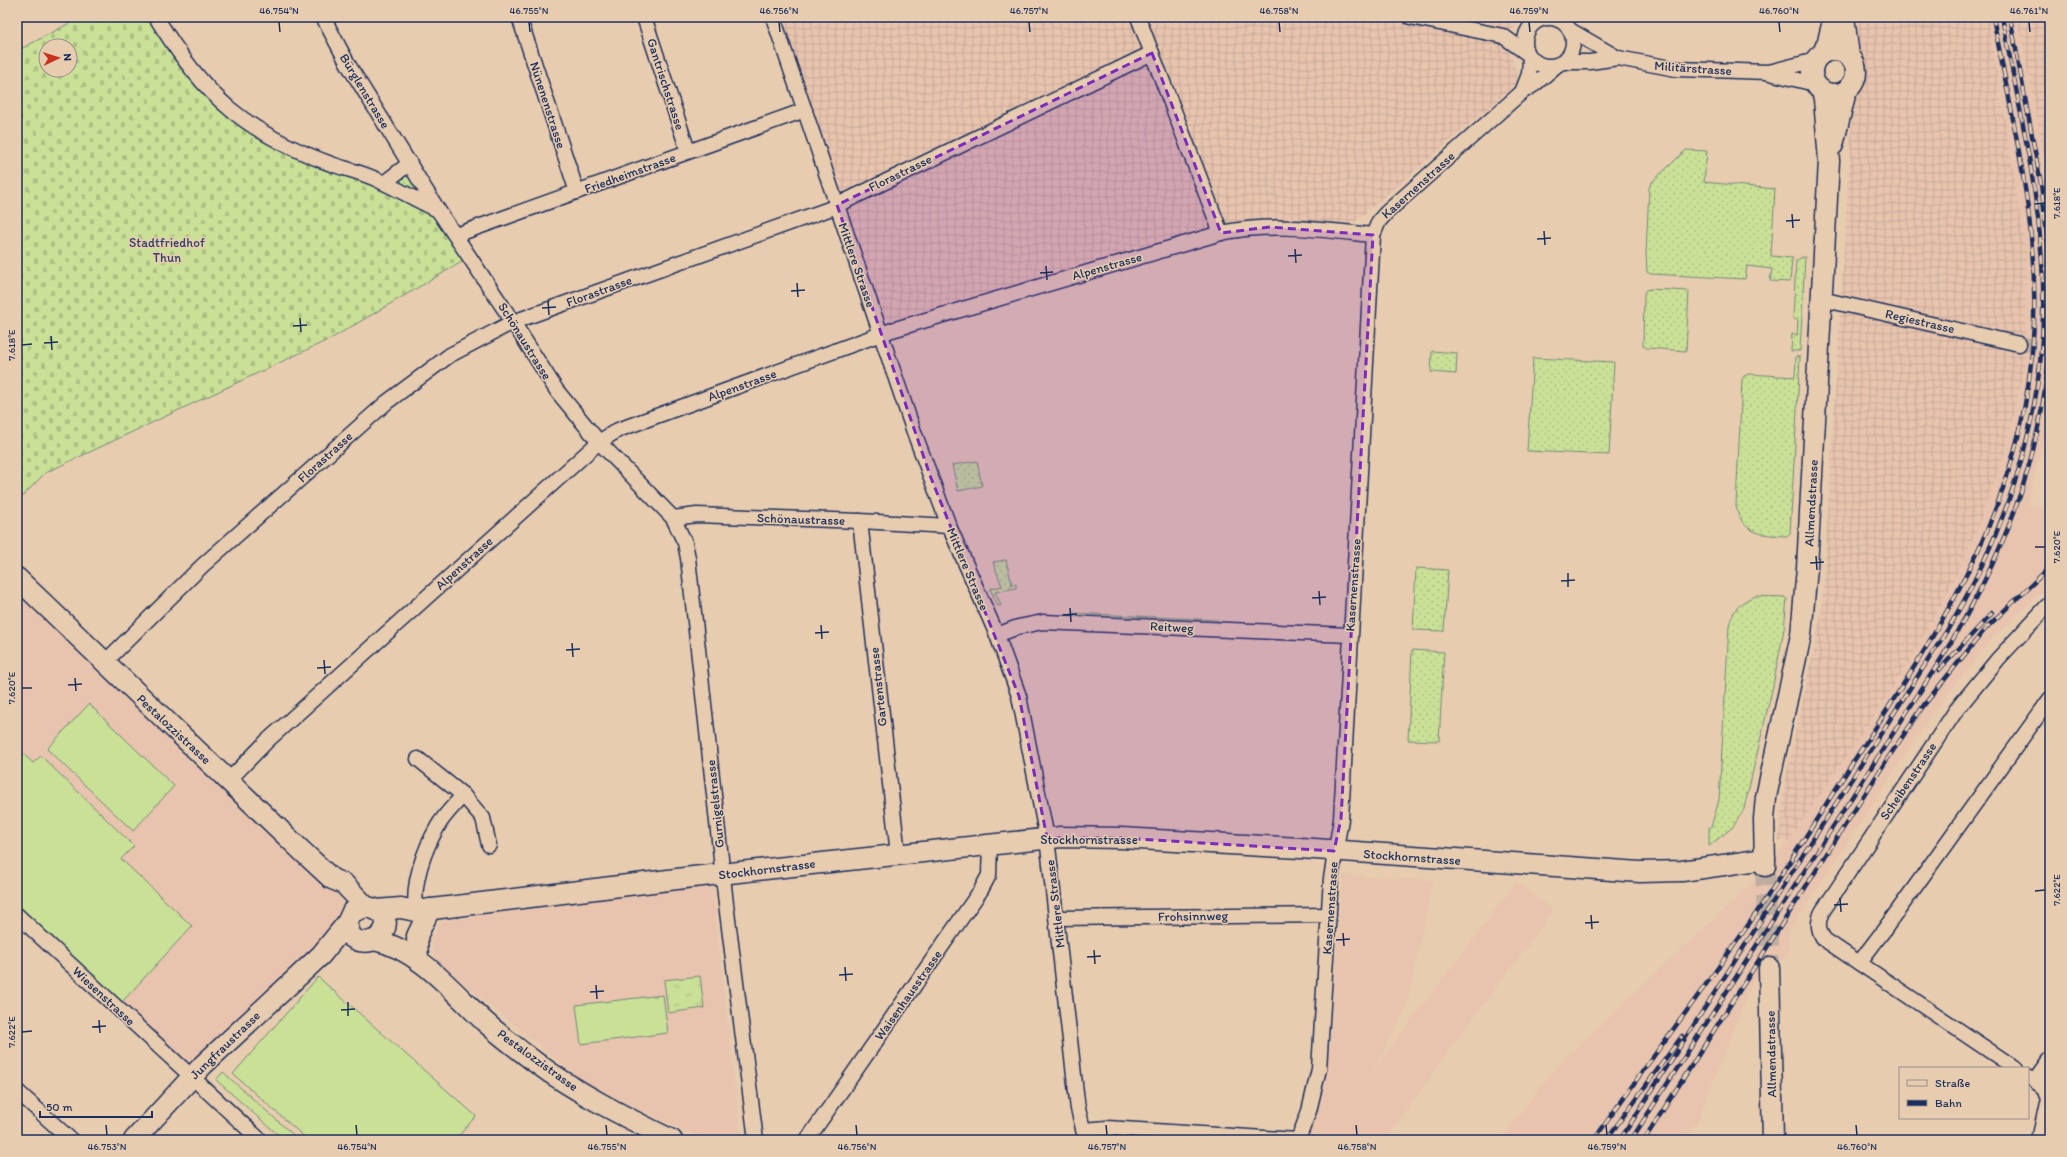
<svg xmlns="http://www.w3.org/2000/svg" width="2067" height="1157" viewBox="0 0 2067 1157" font-family="Itim,sans-serif">
	<style>
		.built { fill: #e8c4ae }
		.industrial { fill: url(#industrial-grid) }
		.grass { fill: url(#grass-dots); stroke: #72887a }
		.cemetery { fill: url(#cemetery-stones); stroke: #72887a; fill-rule: evenodd }
		.park { fill: url(#park-tufts); stroke: #72887a }
		.pitch { fill: #c9e096; stroke: #72887a }
		.lines { fill: none; stroke-linecap: round; stroke-linejoin: round }
		.street-tunnel { stroke: #bfad9f; stroke-width: 14; stroke-dasharray: 14 7; stroke-linecap: butt }
		.secondary-tunnel { stroke: #bfad9f; stroke-width: 20; stroke-dasharray: 20 10; stroke-linecap: butt }
		.street-casing { stroke: #1b2f5e; stroke-width: 17 }
		.secondary-casing { stroke: #1b2f5e; stroke-width: 23 }
		.street { stroke: #e8ccaf; stroke-width: 14 }
		.secondary { stroke: #e8ccaf; stroke-width: 20 }
		.rail-casing { stroke: #1b2f5e; stroke-width: 4.5 }
		.rail { stroke: #e8ccaf; stroke-width: 3; stroke-dasharray: 9; stroke-linecap: butt }
		.marked { fill: #7b2cbf; fill-opacity: 0.2; stroke: #7b2cbf; stroke-width: 3; stroke-dasharray: 8 5; stroke-linejoin: round }
		.ticks { fill: none; stroke: #1b2f5e; stroke-width: 1.5 }
		.labels { text-anchor: middle; dominant-baseline: central; stroke-width: 3; stroke-linejoin: round; paint-order: stroke }
		.street-label { font-size: 13px; fill: #1b2f5e; stroke: #e8ccaf }
		.park-label { font-size: 13px; fill: #2c4164; stroke: #e8ccaf }
		.neatline { fill: none; stroke: #1b2f5e; stroke-width: 1.5 }
		.ticks-label { font-size: 10px; text-anchor: middle; fill: #1b2f5e }
	</style>
	<defs>
		<pattern id="industrial-grid" width="8" height="8" patternUnits="userSpaceOnUse"><rect width="8" height="8" fill="#e8c4ae"/><path d="M0 4h8M4 0v8" fill="none" stroke="#c6a998"/></pattern>
		<pattern id="grass-dots" width="8" height="8" patternUnits="userSpaceOnUse"><rect width="8" height="8" fill="#c9e096"/><path d="M2 2h.1M6 6h.1" fill="none" stroke="#acc084" stroke-width="1.8" stroke-linecap="round"/></pattern>
		<pattern id="cemetery-stones" width="16" height="16" patternUnits="userSpaceOnUse"><rect width="16" height="16" fill="#c9e096"/><path d="M2 7V4a2 2 0 0 1 4 0v3zM10 15v-3a2 2 0 0 1 4 0v3z" fill="#acc084"/></pattern>
		<pattern id="park-tufts" width="24" height="20" patternUnits="userSpaceOnUse"><rect width="24" height="20" fill="#c9e096"/><path d="M3 7l-1-3M5 7V3M7 7l1-3M15 17l-1-3M17 17v-4M19 17l1-3" fill="none" stroke="#acc084"/></pattern>
	</defs>
	<rect width="100%" height="100%" fill="#e8ccaf"/>
	<filter id="ink" filterUnits="userSpaceOnUse"><feTurbulence type="fractalNoise" baseFrequency=".025" numOctaves="2"/><feDisplacementMap in="SourceGraphic" scale="8" xChannelSelector="R" yChannelSelector="G"/><feConvolveMatrix kernelMatrix="1 2 1 2 8 2 1 2 1" color-interpolation-filters="sRGB"/></filter>
	<g filter="url(#ink)">
		<!-- built -->
		<g class="built">
			<path d="M 1988,17 L 2017,17 L 2050,186 L 2050,408 L 2048,424 L 2027,505 L 2050,510 L 2050,584 L 1989,642 L 1930,717 L 1788,933 L 1789,954 L 1753,981 L 1699,1118 L 1684,1140 L 1499,1140 L 1558,1065 L 1741,894 L 1788,842 L 1909,663 L 1955,578 L 1977,530 L 2004,455 L 2025,365 L 2004,109 Z"/>
			<path d="M 17,578 L 336,891 L 346,909 L 349,918 L 191,1078 L 17,915 Z"/>
			<path d="M 1343,875 L 1433,880 L 1406,1008 L 1372,1072 L 1517,882 L 1553,911 L 1442,1060 L 1386,1140 L 1307,1140 L 1316,1109 L 1330,1042 Z"/>
			<path d="M 712,885 L 741,1140 L 704,1140 L 590,1087 L 435,960 L 431,938 L 442,921 Z"/>
		</g>
		<!-- industrial -->
		<g class="industrial">
			<path d="M 773,17 L 1519,17 L 1507,40 L 1519,82 L 1343,232 L 1255,227 L 881,335 Z"/>
			<path d="M 1857,17 L 1988,17 L 2026,250 L 2025,365 L 2004,455 L 1977,530 L 1955,578 L 1909,663 L 1851,750 L 1788,842 L 1779,841 L 1785,781 L 1817,637 L 1822,607 L 1853,104 L 1863,85 L 1866,76 L 1866,65 L 1858,46 Z"/>
			<path d="M 2017,17 L 2050,17 L 2050,186 L 2034,104 Z"/>
		</g>
		<!-- grass -->
		<g class="grass">
			<path d="M 1686,150 L 1707,151 L 1704,182 L 1775,189 L 1771,256 L 1793,258 L 1792,259 L 1790,282 L 1770,281 L 1772,269 L 1747,266 L 1745,279 L 1651,274 L 1647,272 L 1646,254 L 1649,188 L 1652,182 Z"/>
			<path d="M 404,176 L 409,177 L 419,190 L 419,193 L 402,185 L 401,180 Z"/>
			<path d="M 1802,257 L 1805,257 L 1800,351 L 1791,351 L 1792,334 L 1797,335 L 1798,320 L 1793,319 L 1796,261 Z"/>
			<path d="M 1650,289 L 1689,291 L 1686,351 L 1647,348 L 1643,346 L 1644,293 L 1646,290 Z"/>
			<path d="M 1432,351 L 1457,353 L 1456,374 L 1431,372 Z"/>
			<path d="M 1796,356 L 1800,357 L 1790,533 L 1787,536 C 1763,535 1742,535 1736,506 L 1742,380 L 1744,376 L 1749,374 L 1795,377 Z"/>
			<path d="M 1533,358 L 1614,362 L 1609,455 L 1527,451 Z"/>
			<path d="M 977,461 L 982,486 L 958,491 L 952,465 Z"/>
			<path d="M 1006,560 L 1012,585 L 1016,584 L 1016,588 L 995,592 L 1001,605 L 998,606 L 990,589 L 1002,586 L 993,562 Z"/>
			<path d="M 1416,568 L 1448,570 L 1444,631 L 1413,630 Z"/>
			<path d="M 1756,596 L 1784,597 L 1787,599 L 1784,629 L 1773,686 L 1744,809 L 1733,827 L 1709,846 L 1709,827 L 1711,827 L 1719,800 L 1729,626 C 1732,611 1740,601 1756,596 Z"/>
			<path d="M 1072,613 L 1218,620 L 1218,623 L 1069,616 Z"/>
			<path d="M 1412,650 L 1444,652 L 1439,741 L 1408,740 Z"/>
		</g>
		<!-- cemetery -->
		<path class="cemetery" d="M 81,17 L 156,17 L 185,60 L 253,125 L 438,210 L 465,260 L 332,338 L 45,473 L 17,502 L 17,51 ZM 46,46 L 70,46 L 70,70 L 46,70 Z"/>
		<!-- park -->
		<path class="park" d="M 700,976 L 704,1008 L 668,1013 L 664,980 Z"/>
		<!-- pitch -->
		<g class="pitch">
			<path d="M 89,704 L 174,786 L 133,831 L 47,749 Z"/>
			<path d="M 17,748 L 33,763 L 41,756 L 134,846 L 121,859 L 192,926 L 122,1002 L 17,904 Z"/>
			<path d="M 318,977 L 476,1116 L 455,1140 L 308,1140 L 233,1074 Z"/>
			<path d="M 663,995 L 668,1033 L 581,1044 L 576,1005 Z"/>
			<path d="M 223,1072 L 299,1140 L 284,1140 L 216,1080 Z"/>
		</g>
		<g class="lines">
			<!-- street-tunnel -->
			<path class="street-tunnel" d="M 2019,344 L 2050,346"/>
			<!-- secondary-tunnel -->
			<path class="secondary-tunnel" d="M 1765,866 L 1769,968"/>
			<defs>
				<g id="street">
					<path d="M 156,17 C 176,50 200,84 230,109 C 260,134 298,152 334,165 C 350,170 366,174 380,181 C 400,190 418,201 438,210"/>
					<path d="M 323,17 L 349,66 L 438,210 L 513,322 L 557,391 L 599,442 L 673,518 L 685,543 L 688,558 L 726,904 L 756,1140"/>
					<path d="M 519,17 L 577,192"/>
					<path d="M 644,17 L 688,151"/>
					<path d="M 773,17 L 914,432 L 949,526 L 997,635 L 1019,696 L 1047,838 L 1075,1084 L 1078,1109 L 1086,1140"/>
					<path d="M 1138,17 L 1221,233"/>
					<path d="M 1410,17 L 1503,36 L 1528,54"/>
					<circle cx="1549" cy="42" r="24"/>
					<path d="M 1570,30 L 1618,58"/>
					<path d="M 1563,62 L 1590,62 L 1618,58 L 1676,69 L 1769,72 L 1816,60"/>
					<path d="M 1770,73 L 1815,84"/>
					<path d="M 1522,92 L 1529,74 L 1530,58"/>
					<path d="M 384,183 L 410,163"/>
					<path d="M 456,235 L 805,110"/>
					<path d="M 1821,299 L 2019,344"/>
					<path d="M 673,518 L 697,515 L 860,521 L 949,526"/>
					<path d="M 860,521 L 898,854"/>
					<path d="M 997,635 L 1018,627 L 1043,622 L 1350,635"/>
					<path d="M 104,663 L 202,566 L 387,402 L 450,355 L 513,322 L 829,209 L 1152,53"/>
					<path d="M 418,759 L 463,795 L 483,818 L 489,845"/>
					<path d="M 229,780 L 267,741 L 599,442 L 618,430 L 892,330 L 1221,233 C 1270,222 1323,230 1373,235"/>
					<path d="M 416,911 C 412,883 424,850 438,826 C 444,815 455,805 463,795"/>
					<path d="M 17,915 L 260,1140"/>
					<path d="M 1057,918 L 1329,915"/>
					<path d="M 1859,963 L 1884,930 L 2050,699"/>
					<path d="M 2015,1068 L 1825,940 C 1818,932 1817,922 1822,912 L 1957,709 L 1998,659 L 2050,603"/>
					<path d="M 2028,1076 L 2044,1088 L 2048,1098 L 2039,1140"/>
					<path d="M 2035,1081 L 2050,1060"/>
					<path d="M 17,1091 L 71,1140"/>
					<path d="M 1083,1130 L 1107,1128 L 1298,1140"/>
					<path d="M 807,1140 L 981,890 L 989,875 L 990,844"/>
					<path d="M 1298,1140 L 1309,1111 L 1319,1069 L 1331,878 L 1341,819 L 1373,235 L 1379,221 L 1387,212 L 1522,92 L 1535,84 L 1557,65"/>
				</g>
				<g id="secondary">
					<path d="M 1844,17 L 1849,56"/>
					<circle cx="1834" cy="72" r="22"/>
					<path d="M 1823,53 L 1828,41 L 1834,17"/>
					<path d="M 1833,145 L 1846,91"/>
					<path d="M 17,578 L 303,852 L 332,879 L 344,884 L 366,907"/>
					<path d="M 1765,866 L 1764,819 L 1766,797 L 1801,635 L 1807,568 L 1829,161 L 1824,99 L 1822,91"/>
					<path d="M 366,907 C 405,912 379,956 351,937 L 347,923 L 352,912 Z"/>
					<path d="M 376,910 L 401,908 L 416,911 L 693,877 L 1061,837 L 1121,838 L 1300,848 L 1640,872 L 1682,871 L 1765,859"/>
					<path d="M 374,940 C 419,949 453,992 485,1022 C 501,1036 518,1049 535,1062 C 577,1093 625,1117 672,1140"/>
					<path d="M 418,960 L 417,936 L 430,909"/>
					<path d="M 1769,968 L 1773,1140"/>
					<path d="M 134,1140 L 203,1065 L 321,955 L 347,923"/>
				</g>
			</defs>
			<!-- street casing -->
			<use href="#street" class="street-casing"/>
			<!-- secondary casing -->
			<use href="#secondary" class="secondary-casing"/>
			<!-- street -->
			<use href="#street" class="street"/>
			<!-- secondary -->
			<use href="#secondary" class="secondary"/>
			<defs>
				<g id="rail">
					<path d="M 2010,17 L 2041,184 L 2050,259"/>
					<path d="M 1939,670 L 1992,613"/>
					<path d="M 1594,1140 C 1640,1073 1690,1008 1737,941 C 1777,885 1812,825 1850,767 C 1939,629 2022,511 2033,340 C 2041,232 2013,123 1993,17"/>
					<path d="M 1606,1140 L 1682,1036"/>
					<path d="M 1620,1140 L 1948,629 C 2015,516 2051,395 2042,262 C 2037,180 2017,98 2002,17"/>
					<path d="M 1631,1140 L 1941,659 C 2003,558 2039,467 2050,349"/>
					<path d="M 1644,1140 L 1886,761 L 1924,705 L 1986,628 L 2050,567"/>
				</g>
			</defs>
			<!-- rail casing -->
			<use href="#rail" class="rail-casing"/>
			<!-- rail -->
			<use href="#rail" class="rail"/>
		</g>
	</g>
	<!-- marked area -->
	<path class="marked" d="M 1152,53 L 1221,233 L 1270,227 L 1373,235 L 1341,819 L 1334,851 L 1121,838 L 1047,838 L 1019,696 L 931,478 L 837,205 Z"/>
	<!-- ticks -->
	<path class="ticks" d="M 279,22 L 280,32M 529,22 L 530,32M 779,22 L 780,32M 1029,22 L 1030,32M 1279,22 L 1280,32M 1529,22 L 1530,32M 1779,22 L 1780,32M 2029,22 L 2030,32M 2035,204 L 2045,203M 1792,214 L 1793,228M 1786,221 L 1800,220M 1544,231 L 1545,245M 1537,239 L 1551,238M 1295,249 L 1296,263M 1288,256 L 1302,255M 1046,266 L 1047,280M 1040,273 L 1053,272M 797,283 L 798,297M 791,291 L 805,290M 548,301 L 549,315M 542,308 L 556,307M 300,318 L 301,332M 293,326 L 307,325M 51,336 L 52,350M 44,343 L 58,342M 22,345 L 32,344M 2035,547 L 2045,547M 1816,556 L 1817,570M 1810,563 L 1824,562M 1568,573 L 1568,587M 1561,581 L 1575,580M 1319,591 L 1320,605M 1312,598 L 1326,597M 1070,608 L 1071,622M 1063,615 L 1077,614M 821,625 L 822,639M 815,633 L 829,632M 572,643 L 573,657M 566,650 L 580,649M 324,660 L 325,674M 317,668 L 331,667M 75,678 L 76,691M 68,685 L 82,684M 22,688 L 32,688M 2035,891 L 2045,890M 1840,898 L 1841,912M 1834,905 L 1848,904M 1591,915 L 1592,929M 1585,923 L 1599,922M 1343,933 L 1344,946M 1336,940 L 1350,939M 1094,950 L 1095,964M 1087,957 L 1101,956M 845,967 L 846,981M 839,975 L 853,974M 596,985 L 597,999M 590,992 L 604,991M 348,1002 L 348,1016M 341,1010 L 355,1009M 99,1020 L 100,1033M 92,1027 L 106,1026M 22,1032 L 32,1031M 106,1125 L 107,1135M 356,1125 L 357,1135M 606,1125 L 607,1135M 856,1125 L 857,1135M 1106,1125 L 1107,1135M 1356,1125 L 1357,1135M 1606,1125 L 1607,1135M 1856,1125 L 1857,1135"/>
	<g class="labels">
		<!-- street labels -->
		<g class="street-label">
			<text transform="translate(1693 68) rotate(4)">Militärstrasse</text>
			<text transform="translate(666 84) rotate(72)">Gantrischstrasse</text>
			<text transform="translate(365 91) rotate(59)">Bürglenstrasse</text>
			<text transform="translate(548 105) rotate(72)">Nünenenstrasse</text>
			<text transform="translate(630 173) rotate(-20)">Friedheimstrasse</text>
			<text transform="translate(900 173) rotate(-26)">Florastrasse</text>
			<text transform="translate(1418 185) rotate(-42)">Kasernenstrasse</text>
			<text transform="translate(857 265) rotate(71)">Mittlere Strasse</text>
			<text transform="translate(1107 266) rotate(-16)">Alpenstrasse</text>
			<text transform="translate(599 291) rotate(-20)">Florastrasse</text>
			<text transform="translate(1920 321) rotate(13)">Regiestrasse</text>
			<text transform="translate(525 341) rotate(58)">Schönaustrasse</text>
			<text transform="translate(742 385) rotate(-20)">Alpenstrasse</text>
			<text transform="translate(325 457) rotate(-42)">Florastrasse</text>
			<text transform="translate(1811 503) rotate(-87)">Allmendstrasse</text>
			<text transform="translate(801 519) rotate(2)">Schönaustrasse</text>
			<text transform="translate(464 563) rotate(-42)">Alpenstrasse</text>
			<text transform="translate(968 569) rotate(67)">Mittlere Strasse</text>
			<text transform="translate(1353 585) rotate(-86)">Kasernenstrasse</text>
			<text transform="translate(1172 627) rotate(3)">Reitweg</text>
			<text transform="translate(878 687) rotate(-96)">Gartenstrasse</text>
			<text transform="translate(174 729) rotate(43)">Pestalozzistrasse</text>
			<text transform="translate(1908 781) rotate(-56)">Scheibenstrasse</text>
			<text transform="translate(715 804) rotate(-96)">Gurnigelstrasse</text>
			<text x="1089" y="839">Stockhornstrasse</text>
			<text transform="translate(1412 857) rotate(4)">Stockhornstrasse</text>
			<text transform="translate(767 869) rotate(-7)">Stockhornstrasse</text>
			<text transform="translate(1055 904) rotate(-97)">Mittlere Strasse</text>
			<text transform="translate(1330 908) rotate(-86)">Kasernenstrasse</text>
			<text transform="translate(1193 916) rotate(-1)">Frohsinnweg</text>
			<text transform="translate(908 995) rotate(-55)">Waisenhausstrasse</text>
			<text transform="translate(104 996) rotate(43)">Wiesenstrasse</text>
			<text transform="translate(225 1045) rotate(-44)">Jungfraustrasse</text>
			<text transform="translate(1771 1054) rotate(-91)">Allmendstrasse</text>
			<text transform="translate(538 1060) rotate(36)">Pestalozzistrasse</text>
		</g>
		<!-- park labels -->
		<g class="park-label">
			<text x="167" y="242">Stadtfriedhof<tspan x="167" dy="15">Thun</tspan></text>
		</g>
	</g>
	<!-- margin -->
	<rect width="2067" height="1157" fill="none" stroke="#e8ccaf" stroke-width="44"/>
	<!-- legend -->
	<rect x="1899" y="1067" width="130" height="52" fill="#e8ccaf" stroke="#968d8f"/>
	<rect x="1907" y="1080" width="20" height="6" fill="#e8ccaf" stroke="#968d8f"/>
	<text x="1935" y="1087" font-size="12" fill="#1b2f5e">Straße</text>
	<rect x="1907" y="1100" width="20" height="6" fill="#1b2f5e" stroke="#968d8f"/>
	<text x="1935" y="1107" font-size="12" fill="#1b2f5e">Bahn</text>
	<!-- north arrow -->
	<g transform="translate(58 58) rotate(86)"><circle r="19" fill="#e8ccaf" stroke="#968d8f"/>
	<path d="M0-3L7 15L0 10L-7 15Z" fill="#c8321e"/>
	<text y="-6" font-size="11" font-weight="bold" text-anchor="middle" fill="#1b2f5e">N</text>
	</g>
	<!-- scale -->
	<path d="M40 1111v6h112v-6" fill="none" stroke="#1b2f5e" stroke-width="2"/>
	<text x="46" y="1111" font-size="12" fill="#1b2f5e" stroke="#e8ccaf" stroke-width="3" paint-order="stroke">50 m</text>
	<rect x="22" y="22" width="2023" height="1113" class="neatline"/>
	<g class="ticks-label">
		<text x="279" y="14">46.754°N</text>
		<text x="529" y="14">46.755°N</text>
		<text x="779" y="14">46.756°N</text>
		<text x="1029" y="14">46.757°N</text>
		<text x="1279" y="14">46.758°N</text>
		<text x="1529" y="14">46.759°N</text>
		<text x="1779" y="14">46.760°N</text>
		<text x="2029" y="14">46.761°N</text>
		<text transform="translate(2056 203) rotate(-90)" y="4">7.618°E</text>
		<text transform="translate(11 345) rotate(-90)" y="4">7.618°E</text>
		<text transform="translate(2056 547) rotate(-90)" y="4">7.620°E</text>
		<text transform="translate(11 688) rotate(-90)" y="4">7.620°E</text>
		<text transform="translate(2056 890) rotate(-90)" y="4">7.622°E</text>
		<text transform="translate(11 1032) rotate(-90)" y="4">7.622°E</text>
		<text x="107" y="1150">46.753°N</text>
		<text x="357" y="1150">46.754°N</text>
		<text x="607" y="1150">46.755°N</text>
		<text x="857" y="1150">46.756°N</text>
		<text x="1107" y="1150">46.757°N</text>
		<text x="1357" y="1150">46.758°N</text>
		<text x="1607" y="1150">46.759°N</text>
		<text x="1857" y="1150">46.760°N</text>
	</g>
</svg>
